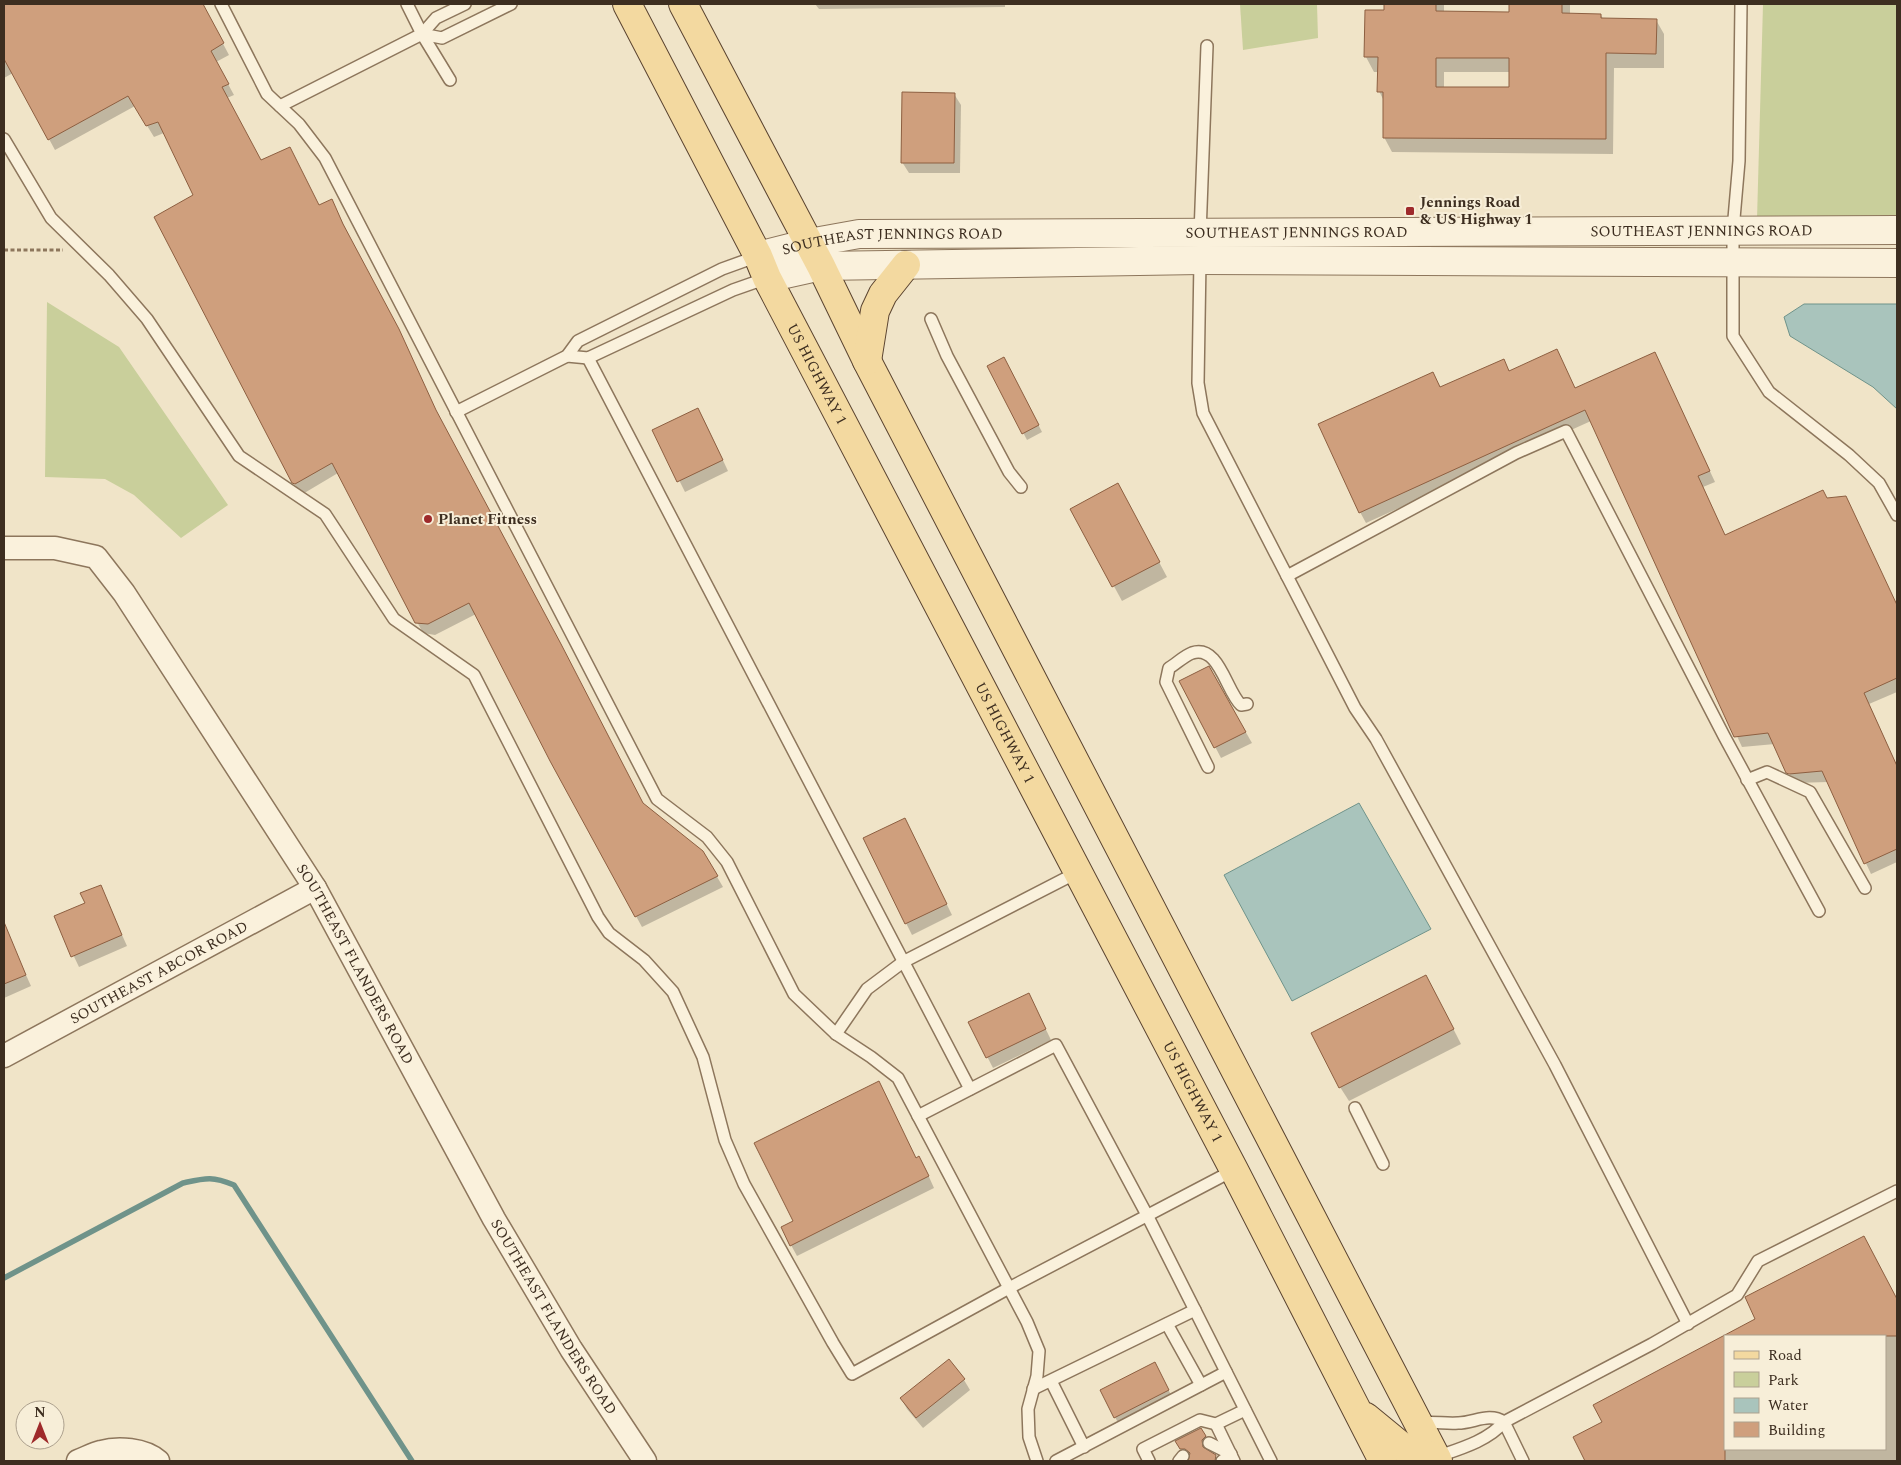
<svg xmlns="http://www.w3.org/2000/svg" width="1901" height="1465" viewBox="0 0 1901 1465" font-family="Spectral,serif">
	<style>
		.green { fill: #c9cf9b }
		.water { fill: #a9c4bc; stroke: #6f938a }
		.shadow { fill: #0003; fill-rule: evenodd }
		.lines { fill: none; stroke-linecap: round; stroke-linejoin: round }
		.stream { stroke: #6f938a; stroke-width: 5.5 }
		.building { fill: #cf9f7d; stroke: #8d5f41; fill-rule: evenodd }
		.service-casing { stroke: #8d765c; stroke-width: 14 }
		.minor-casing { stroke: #8d765c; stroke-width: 25 }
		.tertiary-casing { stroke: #8d765c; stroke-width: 30 }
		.primary-casing { stroke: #5b4430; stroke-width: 30 }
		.path { stroke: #8d765c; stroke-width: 3; stroke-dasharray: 4 2.5; stroke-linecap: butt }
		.service { stroke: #faf1dc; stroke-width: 11 }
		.minor { stroke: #faf1dc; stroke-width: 22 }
		.tertiary { stroke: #faf1dc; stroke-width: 28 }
		.primary { stroke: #f3d9a0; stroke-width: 28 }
		.poi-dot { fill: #9e2a2b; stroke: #f7eed8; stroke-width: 2 }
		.labels { text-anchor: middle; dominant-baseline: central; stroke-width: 4; stroke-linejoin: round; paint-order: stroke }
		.poi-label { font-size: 15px; font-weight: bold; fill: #3d2e20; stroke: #f7eed8; text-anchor: start }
		.street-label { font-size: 15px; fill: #3d2e20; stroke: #f7eed8 }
	</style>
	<rect width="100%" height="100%" fill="#f0e4c8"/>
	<!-- green -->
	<g class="green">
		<path d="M 1240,4 L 1317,4 L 1318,38 L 1243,50 Z"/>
		<path d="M 1763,4 L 1897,4 L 1897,219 L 1757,219 Z"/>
		<path d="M 47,302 L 119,347 L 228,505 L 181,538 L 134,495 L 105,479 L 45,477 Z"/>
	</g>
	<!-- water -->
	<g class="water">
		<path d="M 1804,304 L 1897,304 L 1897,409 L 1873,387 L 1790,336 L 1784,317 Z"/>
		<path d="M 1359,803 L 1431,929 L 1292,1001 L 1224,875 Z"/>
	</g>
	<!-- shadow -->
	<g class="shadow">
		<path d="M 4,4 L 202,4 L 229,55 L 216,62 L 234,95 L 227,98 L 261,161 L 319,206 L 332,201 L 441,422 L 644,805 L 702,851 L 723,887 L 642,927 L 551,761 L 476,614 L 435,635 L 423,633 L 338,473 L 301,495 L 300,493 L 293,482 L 195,195 L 164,133 L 154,137 L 135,106 L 55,150 L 13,73 L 4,78 Z"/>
		<path d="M 815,4 L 1005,4 L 1005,7 L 819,9 Z"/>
		<path d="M 1385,4 L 1444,4 L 1444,13 L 1510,13 L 1510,4 L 1570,4 L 1570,15 L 1601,15 L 1603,19 L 1656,20 L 1664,34 L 1664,68 L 1614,68 L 1613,154 L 1392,152 L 1384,137 L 1384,101 L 1379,91 L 1379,72 L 1374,72 L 1366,57 L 1366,11 L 1385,11 ZM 1444,72 L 1510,72 L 1510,88 L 1444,88 Z"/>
		<path d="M 954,94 L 961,105 L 960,173 L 909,173 L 902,162 Z"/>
		<path d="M 1655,354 L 1715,482 L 1703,487 L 1725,536 L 1827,499 L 1846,498 L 1897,607 L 1897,692 L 1869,704 L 1897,766 L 1897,862 L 1871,874 L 1828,782 L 1794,783 L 1775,744 L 1742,747 L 1591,421 L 1366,523 L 1360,512 L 1433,374 L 1441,388 L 1503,360 L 1510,372 L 1576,390 Z"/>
		<path d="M 1008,366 L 1042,432 L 1027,440 L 989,367 Z"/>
		<path d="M 704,420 L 728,471 L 685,492 L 654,430 Z"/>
		<path d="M 1126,500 L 1167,577 L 1122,601 L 1072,509 Z"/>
		<path d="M 1209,668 L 1252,743 L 1221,758 L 1181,681 Z"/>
		<path d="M 910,830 L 952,915 L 912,935 L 864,839 Z"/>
		<path d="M 100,886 L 127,946 L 79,967 L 55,917 L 86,904 Z"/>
		<path d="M 10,940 L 31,986 L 4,998 L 4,943 Z"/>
		<path d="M 1434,991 L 1461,1044 L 1349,1101 L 1340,1087 Z"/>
		<path d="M 1034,1005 L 1051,1040 L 993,1068 L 970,1023 Z"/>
		<path d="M 885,1093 L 916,1159 L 925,1168 L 934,1188 L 797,1256 L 791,1245 L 795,1222 Z"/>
		<path d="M 1872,1252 L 1897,1300 L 1897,1461 L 1587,1461 L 1574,1437 L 1604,1422 L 1595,1406 L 1757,1319 ZM 1725,1336 L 1885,1336 L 1885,1449 L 1725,1449 Z"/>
		<path d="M 1161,1375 L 1174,1401 L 1121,1428 L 1115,1417 Z"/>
		<path d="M 964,1380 L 970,1390 L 923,1428 L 907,1409 L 901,1398 Z"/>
		<path d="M 1201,1430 L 1207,1440 L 1203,1444 L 1203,1449 L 1215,1456 L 1217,1461 L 1190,1461 L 1191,1455 L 1187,1451 L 1183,1452 L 1177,1442 Z"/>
	</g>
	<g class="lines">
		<!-- stream -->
		<path class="stream" d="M 4,1278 L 183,1183 C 206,1178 212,1176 234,1185 L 412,1461"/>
	</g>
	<!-- building -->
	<g class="building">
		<path d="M 4,4 L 203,4 L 224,43 L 211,51 L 229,84 L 222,87 L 261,160 L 290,147 L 319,205 L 332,199 L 343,224 L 399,329 L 436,410 L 561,644 L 643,803 L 703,851 L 718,876 L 635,917 L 550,761 L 469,603 L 428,624 L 415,623 L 332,463 L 295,484 L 292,483 L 154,217 L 193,195 L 158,122 L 146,126 L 128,96 L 48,140 L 4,59 Z"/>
		<path d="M 1384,4 L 1436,4 L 1436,11 L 1509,12 L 1509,4 L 1562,4 L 1562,13 L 1601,14 L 1601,18 L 1657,19 L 1656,54 L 1606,53 L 1606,139 L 1383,138 L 1383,92 L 1377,92 L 1378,57 L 1364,57 L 1365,10 L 1384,10 ZM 1436,58 L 1509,58 L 1509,87 L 1436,87 Z"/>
		<path d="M 902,92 L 955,93 L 954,163 L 901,163 Z"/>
		<path d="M 1557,349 L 1575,388 L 1655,352 L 1710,471 L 1698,476 L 1725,535 L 1823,490 L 1827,498 L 1846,496 L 1897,605 L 1897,678 L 1864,693 L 1897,766 L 1897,849 L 1864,864 L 1822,771 L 1789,774 L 1786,773 L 1768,733 L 1734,737 L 1585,410 L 1359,513 L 1318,424 L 1433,372 L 1440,387 L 1504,359 L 1509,371 Z"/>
		<path d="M 1004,357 L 1039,425 L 1022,434 L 987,366 Z"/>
		<path d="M 698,408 L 723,460 L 677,482 L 652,430 Z"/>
		<path d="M 1118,483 L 1160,562 L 1112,587 L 1070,509 Z"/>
		<path d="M 1209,666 L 1246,732 L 1214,748 L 1179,681 Z"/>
		<path d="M 905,818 L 947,904 L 905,924 L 863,838 Z"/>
		<path d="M 101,885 L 122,935 L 71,957 L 54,916 L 85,903 L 80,893 Z"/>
		<path d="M 4,922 L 26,975 L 4,984 Z"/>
		<path d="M 1426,975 L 1454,1029 L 1339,1088 L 1311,1033 Z"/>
		<path d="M 1029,993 L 1046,1029 L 986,1058 L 968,1022 Z"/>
		<path d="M 879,1081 L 916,1158 L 919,1156 L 929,1176 L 790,1246 L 781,1227 L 793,1221 L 754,1143 Z"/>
		<path d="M 1864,1236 L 1897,1299 L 1897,1336 L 1725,1336 L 1725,1461 L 1585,1461 L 1573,1437 L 1602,1422 L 1593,1405 L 1755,1319 L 1745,1297 Z"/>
		<path d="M 949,1359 L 965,1379 L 916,1418 L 900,1398 Z"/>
		<path d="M 1155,1362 L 1169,1390 L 1114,1418 L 1100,1390 Z"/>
		<path d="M 1201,1428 L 1206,1436 L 1202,1440 L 1203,1447 L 1216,1455 L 1215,1461 L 1188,1461 L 1190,1453 L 1185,1449 L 1180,1449 L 1175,1441 Z"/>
	</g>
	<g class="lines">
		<defs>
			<g id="service">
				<path d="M 221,4 L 267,94 L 299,124 L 325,158 L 657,799 L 707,837 L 727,862 L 794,994 L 836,1034 L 871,1057 L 898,1078 L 1027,1322 L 1039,1351 L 1037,1376 L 1028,1409 L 1029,1437 L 1037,1461"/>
				<path d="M 407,4 L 422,34 L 450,80"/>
				<path d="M 1741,4 L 1739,161 L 1733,230 L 1733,336 L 1769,392 L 1849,455 L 1879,483 L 1897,515"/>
				<path d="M 422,34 L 442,38 L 511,4"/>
				<path d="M 280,106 L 422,34 L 436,18 L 465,4"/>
				<path d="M 4,139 L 51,218 L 109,275 L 147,319 L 239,456 L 325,514 L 394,619 L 474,675 L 598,917 L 609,933 L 644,960 L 673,992 L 703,1057 L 725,1140 L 744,1184 L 833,1343 L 852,1374 L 1009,1288 L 1234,1170"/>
				<path d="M 1200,234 L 1207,46"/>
				<path d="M 1200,260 L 1198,383 L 1203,413 L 1355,708 L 1376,739 L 1555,1065 L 1688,1324"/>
				<path d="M 931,319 L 947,356 L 1009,472 L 1021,487"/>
				<path d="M 567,356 L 588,358 L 733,290 L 767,278"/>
				<path d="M 588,358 L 970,1089"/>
				<path d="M 456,412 L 567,356 L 578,341 L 722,269 L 758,256"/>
				<path d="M 1287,576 L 1516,453 L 1566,431 L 1724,736 L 1819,911"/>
				<path d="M 1208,767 L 1166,682 L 1169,668 C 1176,664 1184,656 1192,653 C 1219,644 1226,691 1241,705 L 1247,704"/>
				<path d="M 1747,780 L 1767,772 L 1810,792 L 1865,888"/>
				<path d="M 836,1034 L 867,989 L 903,962 L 1078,872"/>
				<path d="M 1355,1108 L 1383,1164"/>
				<path d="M 918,1116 L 1056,1045 L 1147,1215 L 1271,1461"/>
				<path d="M 1167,1324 L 1201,1385"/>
				<path d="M 1051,1381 L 1084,1447"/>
				<path d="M 1033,1389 L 1195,1310"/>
				<path d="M 1419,1423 C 1433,1421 1445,1424 1458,1423 C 1474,1423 1489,1412 1504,1422 L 1523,1461"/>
				<path d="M 1216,1424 L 1234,1461"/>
				<path d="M 1209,1443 L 1231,1454 L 1222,1461"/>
				<path d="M 1436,1457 C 1459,1449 1488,1441 1504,1422 L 1652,1344 L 1737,1295 L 1758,1261 L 1897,1191"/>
				<path d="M 1056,1461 L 1226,1372"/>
				<path d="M 1149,1461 L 1143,1449 L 1200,1420 L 1216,1424 L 1245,1410"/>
				<path d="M 1179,1461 L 1183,1456"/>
			</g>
			<g id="minor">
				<path id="s1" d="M 4,548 L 55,548 L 96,557 L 124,593 L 315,888 L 494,1219 L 571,1349 L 645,1461"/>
				<path id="s2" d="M 4,1056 L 315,888"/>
				<path d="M 78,1461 C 86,1458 93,1454 101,1452 C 118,1447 144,1449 158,1461"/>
			</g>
			<g id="tertiary">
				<path id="s3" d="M 758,256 L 809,243 L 859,234 L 1897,230"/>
				<path d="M 767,278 L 821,266 L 1200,260 L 1897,263"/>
			</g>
			<g id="primary">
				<path id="s4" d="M 627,4 L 758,256 L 767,278 L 1234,1170 L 1383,1461"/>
				<path d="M 683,4 L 821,266 L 867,361 L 1438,1461"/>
				<path d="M 867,361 L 875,311 L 883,294 L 906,265"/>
				<path d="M 1366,1417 L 1405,1449 L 1420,1454 L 1436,1457"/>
			</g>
		</defs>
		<!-- service casing -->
		<use href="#service" class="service-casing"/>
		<!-- minor casing -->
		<use href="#minor" class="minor-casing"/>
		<!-- tertiary casing -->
		<use href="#tertiary" class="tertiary-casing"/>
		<!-- primary casing -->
		<use href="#primary" class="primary-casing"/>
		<!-- path -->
		<path class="path" d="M 4,250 L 63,250"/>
		<!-- service -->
		<use href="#service" class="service"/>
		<!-- minor -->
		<use href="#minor" class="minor"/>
		<!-- tertiary -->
		<use href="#tertiary" class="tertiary"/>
		<!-- primary -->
		<use href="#primary" class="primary"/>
	</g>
	<!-- markers -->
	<g class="poi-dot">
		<rect x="1405" y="206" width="10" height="10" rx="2.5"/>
		<circle cx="428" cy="519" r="5"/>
	</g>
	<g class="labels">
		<!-- poi labels -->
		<g class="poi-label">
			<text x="1420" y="202">Jennings Road<tspan x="1420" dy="17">&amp; US Highway 1</tspan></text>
			<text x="438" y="519">Planet Fitness</text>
		</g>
		<!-- street labels -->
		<g class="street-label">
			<text stroke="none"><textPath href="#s3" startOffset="946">SOUTHEAST JENNINGS ROAD</textPath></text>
			<text stroke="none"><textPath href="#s3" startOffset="541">SOUTHEAST JENNINGS ROAD</textPath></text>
			<text stroke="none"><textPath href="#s3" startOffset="136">SOUTHEAST JENNINGS ROAD</textPath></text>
			<text stroke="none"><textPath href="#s4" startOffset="416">US HIGHWAY 1</textPath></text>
			<text stroke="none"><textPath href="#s4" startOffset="821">US HIGHWAY 1</textPath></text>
			<text stroke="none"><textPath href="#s1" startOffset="576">SOUTHEAST FLANDERS ROAD</textPath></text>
			<text stroke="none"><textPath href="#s2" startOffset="176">SOUTHEAST ABCOR ROAD</textPath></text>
			<text stroke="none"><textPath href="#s4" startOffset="1226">US HIGHWAY 1</textPath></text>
			<text stroke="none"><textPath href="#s1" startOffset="981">SOUTHEAST FLANDERS ROAD</textPath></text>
		</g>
	</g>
	<!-- border -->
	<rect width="1901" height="1465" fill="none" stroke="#3d2e20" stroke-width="10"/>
	<!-- legend -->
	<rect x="1724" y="1335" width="162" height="115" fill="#f7eed8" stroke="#ada18e"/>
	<rect x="1734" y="1351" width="25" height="8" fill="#f3d9a0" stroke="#ada18e"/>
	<text x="1768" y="1360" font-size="15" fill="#3d2e20">Road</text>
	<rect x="1734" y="1372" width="25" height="15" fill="#c9cf9b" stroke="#ada18e"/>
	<text x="1768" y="1385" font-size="15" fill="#3d2e20">Park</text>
	<rect x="1734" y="1398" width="25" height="15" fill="#a9c4bc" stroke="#ada18e"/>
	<text x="1768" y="1410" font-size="15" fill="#3d2e20">Water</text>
	<rect x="1734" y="1422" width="25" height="15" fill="#cf9f7d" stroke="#ada18e"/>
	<text x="1768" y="1435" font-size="15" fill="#3d2e20">Building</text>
	<!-- north arrow -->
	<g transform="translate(40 1425)"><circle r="24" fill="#f7eed8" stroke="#ada18e"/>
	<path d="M0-4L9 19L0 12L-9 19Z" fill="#9e2a2b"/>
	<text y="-8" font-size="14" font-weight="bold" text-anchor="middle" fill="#3d2e20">N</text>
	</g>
</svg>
